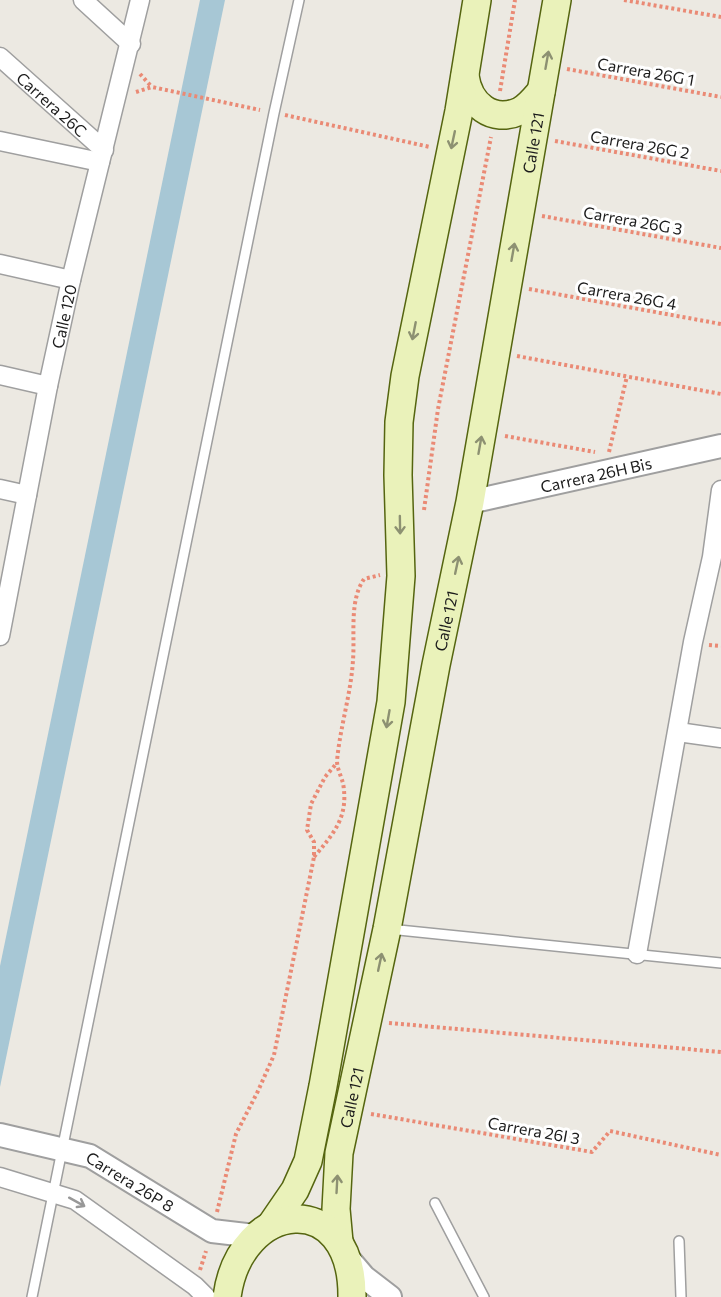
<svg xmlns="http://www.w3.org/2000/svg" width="721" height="1297" viewBox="0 0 721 1297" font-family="Commissioner,sans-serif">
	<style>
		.water { fill: #a7c7d5 }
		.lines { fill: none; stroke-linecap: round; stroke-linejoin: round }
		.service-casing { stroke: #9f9f9f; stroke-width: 12 }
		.minor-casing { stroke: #9f9f9f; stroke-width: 21 }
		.tertiary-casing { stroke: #9f9f9f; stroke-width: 26 }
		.secondary-casing { stroke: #556510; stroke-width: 30 }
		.path { stroke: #ea8a75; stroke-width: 4; stroke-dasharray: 3 3; stroke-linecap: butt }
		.service { stroke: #fff; stroke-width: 9 }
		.minor { stroke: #fff; stroke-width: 18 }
		.tertiary { stroke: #fff; stroke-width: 22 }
		.secondary { stroke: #eaf2ba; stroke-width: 27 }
		.oneway { stroke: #8d9172 }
		.oneway2 { stroke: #989898 }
		.labels { text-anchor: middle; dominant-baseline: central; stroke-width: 6; stroke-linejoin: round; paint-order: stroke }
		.street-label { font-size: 16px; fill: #1b1b1b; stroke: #fff }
	</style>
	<rect width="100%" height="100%" fill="#ece9e2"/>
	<!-- water -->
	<path class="water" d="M 200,0 L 225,0 L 0,1087 L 0,966 Z"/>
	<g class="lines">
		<defs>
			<g id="service">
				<path d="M 389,929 L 721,963"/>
				<path d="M 435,1203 L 484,1297"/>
				<path d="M 679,1241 L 681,1297"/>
				<path d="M 32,1297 L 274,113 L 299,0"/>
			</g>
			<g id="minor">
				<path d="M 83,0 L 131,44"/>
				<path id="s1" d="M 0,57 L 104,150"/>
				<path d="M 0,141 L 100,162"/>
				<path d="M 0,264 L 71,280"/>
				<path d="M 0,375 L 48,386"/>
				<path d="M 0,489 L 27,495"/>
				<path id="s2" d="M 0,636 L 48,386 L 71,280 L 140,0"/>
				<path d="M 678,732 L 721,738"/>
				<path d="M 637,954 L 693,642 L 712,557 L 721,490"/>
				<path d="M 0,1177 L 75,1200 L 195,1286 L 206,1297"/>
			</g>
			<g id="tertiary">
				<path id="s3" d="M 470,502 L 721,446"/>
				<path id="s4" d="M 0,1135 L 90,1156 L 212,1231 L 255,1236"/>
				<path d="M 347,1257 L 364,1277 L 390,1297"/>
			</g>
			<g id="secondary">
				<path d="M 465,76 C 469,104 492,124 520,111 C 529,106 535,98 541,91"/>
				<path d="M 271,1225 L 295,1190 L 308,1161 L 323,1086 L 391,702 L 401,576 L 398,475 L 399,422 L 405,376 L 459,111 L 477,0"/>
				<path id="s5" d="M 339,1242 L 336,1209 L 339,1153 L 387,929 L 436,665 L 470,502 L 557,0"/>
				<path d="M 227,1297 C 240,1199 353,1187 352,1297"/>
			</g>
		</defs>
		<!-- service casing -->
		<use href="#service" class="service-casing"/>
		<!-- minor casing -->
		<use href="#minor" class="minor-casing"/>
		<!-- tertiary casing -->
		<use href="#tertiary" class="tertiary-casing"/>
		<!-- secondary casing -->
		<use href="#secondary" class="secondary-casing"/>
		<!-- path -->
		<g class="path">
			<path d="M 624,0 L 721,17"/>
			<path d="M 567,69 L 721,97"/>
			<path d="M 140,74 L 151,86"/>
			<path d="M 500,91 L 515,0"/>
			<path d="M 136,92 L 152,87 L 260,110"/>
			<path d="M 285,115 L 430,147"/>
			<path d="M 555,141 L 721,171"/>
			<path d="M 542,216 L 721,248"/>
			<path d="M 529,289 L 721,324"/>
			<path d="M 517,356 L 721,394"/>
			<path d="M 505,436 L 595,452"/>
			<path d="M 609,452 L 627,376"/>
			<path d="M 424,510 L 438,409 L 491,137"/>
			<path d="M 709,645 L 721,646"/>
			<path d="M 314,857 C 334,833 349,817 343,783 C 341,776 337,768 337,761 C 340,727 351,694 353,660 C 355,634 349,601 364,579 L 380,575"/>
			<path d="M 389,1023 L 721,1052"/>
			<path d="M 371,1114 L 592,1152 L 610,1131 L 721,1155"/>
			<path d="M 217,1212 L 236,1134 L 258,1091 L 274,1055 L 314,857 L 314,842 L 307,830 L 311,804 L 325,777 L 336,764"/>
			<path d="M 200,1270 L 206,1251"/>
		</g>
		<!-- service -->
		<use href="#service" class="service"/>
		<!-- minor -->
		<use href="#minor" class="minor"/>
		<!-- tertiary -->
		<use href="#tertiary" class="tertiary"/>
		<!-- secondary -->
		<use href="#secondary" class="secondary"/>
	</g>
	<!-- one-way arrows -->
	<defs><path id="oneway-shaft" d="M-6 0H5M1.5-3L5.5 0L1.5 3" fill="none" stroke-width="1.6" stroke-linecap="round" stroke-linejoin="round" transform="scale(1.5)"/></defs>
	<g class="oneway">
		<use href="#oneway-shaft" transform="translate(547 60) rotate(-80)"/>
		<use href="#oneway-shaft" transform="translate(453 140) rotate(102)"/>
		<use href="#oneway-shaft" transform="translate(513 252) rotate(-80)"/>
		<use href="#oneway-shaft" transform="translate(414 331) rotate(101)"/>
		<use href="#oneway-shaft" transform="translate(480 445) rotate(-80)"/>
		<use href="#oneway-shaft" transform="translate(400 525) rotate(89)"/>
		<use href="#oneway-shaft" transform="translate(457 565) rotate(-78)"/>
		<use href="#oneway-shaft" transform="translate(388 719) rotate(100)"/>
		<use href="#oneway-shaft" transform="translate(380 962) rotate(-78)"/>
		<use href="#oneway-shaft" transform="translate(337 1184) rotate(-87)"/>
	</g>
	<use class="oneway2" href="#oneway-shaft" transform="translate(77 1202) rotate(29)"/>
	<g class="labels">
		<!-- street labels -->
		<g class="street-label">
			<text transform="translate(646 71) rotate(10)">Carrera 26G 1</text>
			<text stroke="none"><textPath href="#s1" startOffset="70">Carrera 26C</textPath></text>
			<text stroke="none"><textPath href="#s5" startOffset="1118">Calle 121</textPath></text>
			<text transform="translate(640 144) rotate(10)">Carrera 26G 2</text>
			<text transform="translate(633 220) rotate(10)">Carrera 26G 3</text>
			<text transform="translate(627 295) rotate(10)">Carrera 26G 4</text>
			<text stroke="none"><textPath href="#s2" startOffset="326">Calle 120</textPath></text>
			<text stroke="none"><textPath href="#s3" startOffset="129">Carrera 26H Bis</textPath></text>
			<text stroke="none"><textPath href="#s5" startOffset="632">Calle 121</textPath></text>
			<text stroke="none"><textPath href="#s5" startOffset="146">Calle 121</textPath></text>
			<text transform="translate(534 1130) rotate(10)">Carrera 26I 3</text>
			<text stroke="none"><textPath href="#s4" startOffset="140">Carrera 26P 8</textPath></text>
		</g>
	</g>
</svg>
